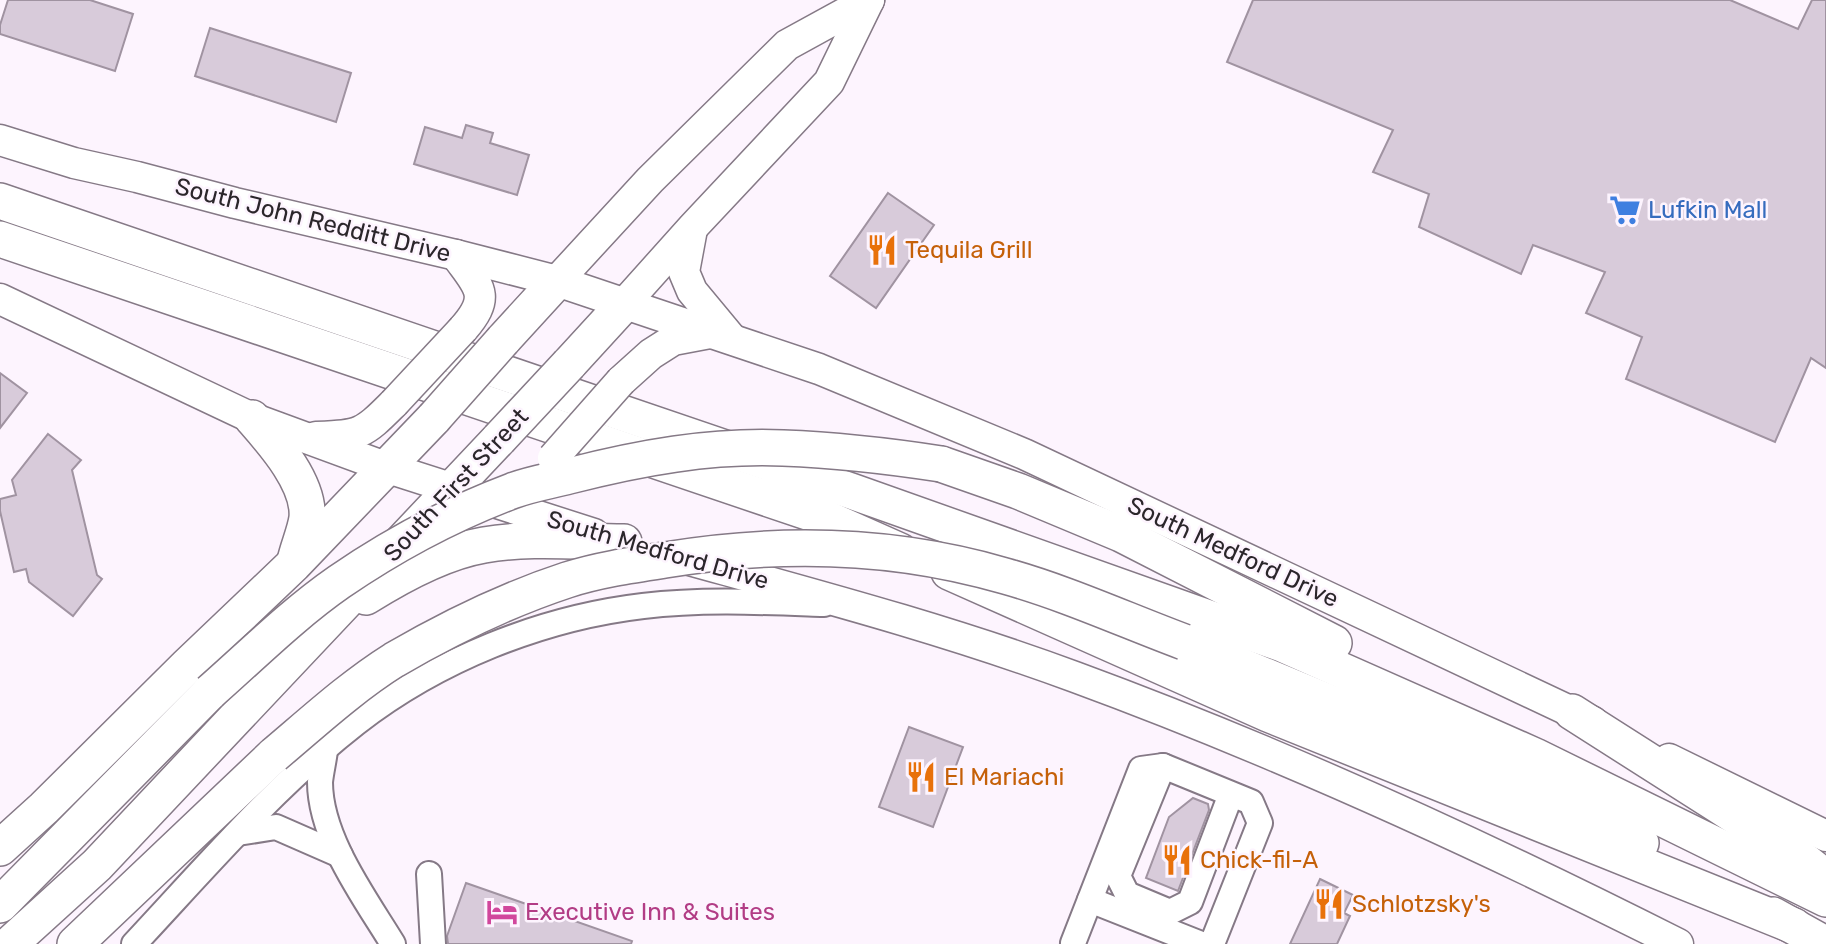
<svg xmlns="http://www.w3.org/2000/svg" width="1826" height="944" viewBox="0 0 1826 944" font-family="Rubik,sans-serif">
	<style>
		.building { fill: #d8cbda; stroke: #a093a1; stroke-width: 2 }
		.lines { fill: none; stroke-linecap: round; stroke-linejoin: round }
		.minor-casing { stroke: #857986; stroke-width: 28 }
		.major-casing { stroke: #857986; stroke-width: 33 }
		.highway-casing { stroke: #857986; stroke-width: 38 }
		.minor { stroke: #fff; stroke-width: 24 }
		.major { stroke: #fff; stroke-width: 30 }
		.highway { stroke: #fff; stroke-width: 35 }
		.major-bridge-casing { stroke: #857986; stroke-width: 33; stroke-linecap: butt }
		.highway-bridge-casing { stroke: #857986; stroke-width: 38; stroke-linecap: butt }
		.major-bridge { stroke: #fff; stroke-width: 30 }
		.highway-bridge { stroke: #fff; stroke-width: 35 }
		.labels { text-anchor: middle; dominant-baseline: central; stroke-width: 5; stroke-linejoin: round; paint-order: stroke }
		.shop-label { font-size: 24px; fill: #366cbe; stroke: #fdf4fe; text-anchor: start }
		.street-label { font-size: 24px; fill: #2b262b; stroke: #fdf4fe }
		.food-label { font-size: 24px; fill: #c56008; stroke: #fdf4fe; text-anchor: start }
		.hotel-label { font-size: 24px; fill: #b23c85; stroke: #fdf4fe; text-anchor: start }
	</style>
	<rect width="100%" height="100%" fill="#fdf4fe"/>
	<!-- building -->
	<g class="building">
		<path d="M 8,0 L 90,0 L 133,14 L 115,71 L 0,34 L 0,25 Z"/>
		<path d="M 1253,0 L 1730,0 L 1798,29 L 1812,0 L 1826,0 L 1826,368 L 1811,358 L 1775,442 L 1626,379 L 1642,337 L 1586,313 L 1605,272 L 1533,245 L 1521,274 L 1419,227 L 1429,194 L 1373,172 L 1393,130 L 1227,62 Z"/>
		<path d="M 210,28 L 351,73 L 336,122 L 195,76 Z"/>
		<path d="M 466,125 L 493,133 L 490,143 L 529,155 L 517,195 L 414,164 L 425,127 L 462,138 Z"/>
		<path d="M 888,193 L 934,225 L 876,308 L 830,276 Z"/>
		<path d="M 0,373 L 27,393 L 0,428 Z"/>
		<path d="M 48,434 L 81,460 L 72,470 L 97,575 L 102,579 L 73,616 L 29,582 L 26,569 L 14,572 L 0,511 L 0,499 L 16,495 L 12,480 Z"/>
		<path d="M 909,727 L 963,747 L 933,827 L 879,807 Z"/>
		<path d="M 1193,798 L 1208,804 L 1209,810 L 1178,891 L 1146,878 L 1169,817 Z"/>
		<path d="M 1320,879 L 1353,895 L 1344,913 L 1350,916 L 1337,944 L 1290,944 Z"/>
		<path d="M 466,883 L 632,941 L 631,944 L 448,944 L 447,936 Z"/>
	</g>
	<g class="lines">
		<defs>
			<g id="minor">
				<path d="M 325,750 C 324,760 321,772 320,782 C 320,838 365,898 393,944"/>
				<path d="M 238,833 L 276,827 L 340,855"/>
				<path d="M 429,874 L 433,944"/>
				<path d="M 1090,900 L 1201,944"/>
				<path d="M 1073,943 L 1141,769 L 1163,766"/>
				<path d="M 134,944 C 205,868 274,787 356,723 C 437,660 541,618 643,606 C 703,599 764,602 824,604"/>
				<path d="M 1212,944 L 1260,823 L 1251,802 L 1163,766 L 1118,876 L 1127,894 L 1170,912 L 1190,902 L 1231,794"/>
			</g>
			<g id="major">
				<path d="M 0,140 L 74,163 L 137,177 L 235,203 L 456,255 L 557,281 L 819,369 L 1024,454 L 1593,722"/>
				<path d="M 692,229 L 684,272 L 692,291 L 731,338"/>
				<path d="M 456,255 C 478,286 493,295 463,329"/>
				<path d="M 557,281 L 650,180 L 787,45 L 869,0"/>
				<path d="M 0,299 L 252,418 L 388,468 L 594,534"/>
				<path d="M 624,304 L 693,227 L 829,82 L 869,0"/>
				<path d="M 621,381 L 651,354 L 673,340 L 710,333"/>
				<path d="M 316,437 C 361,435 362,435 394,403"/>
				<path d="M 686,559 C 816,595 948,630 1075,677 C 1282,753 1482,845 1678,944"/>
				<path d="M 1669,759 L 1826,836"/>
			</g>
			<g id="highway">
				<path d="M 0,201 L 851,491 L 1282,644 L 1535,756 L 1826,899"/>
				<path d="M 0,239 L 828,519 L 900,551"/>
				<path d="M 503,340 L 557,281"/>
				<path d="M 569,364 L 624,304"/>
				<path d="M 252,418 C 273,442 310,483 307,518 C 305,532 298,547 295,561"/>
				<path d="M 941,464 L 1018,491 L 1121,534 L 1334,643"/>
				<path d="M 949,572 L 1268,714 L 1794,926"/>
				<path d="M 366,597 C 401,575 443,552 484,545 C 529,537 578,542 624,542"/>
				<path d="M 1184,642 L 1494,771 L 1641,843"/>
				<path d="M 1572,712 L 1718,805 L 1806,862 L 1826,878"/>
				<path d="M 0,848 L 44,808 L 187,666 L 294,564 L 434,418"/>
				<path d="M 0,905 L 210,692"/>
				<path d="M 1773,915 L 1825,944"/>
				<path d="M 10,944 L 97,865 L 499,439"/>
				<path d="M 75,944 L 274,755"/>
			</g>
		</defs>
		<!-- minor casing -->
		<use href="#minor" class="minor-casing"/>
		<!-- major casing -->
		<use href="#major" class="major-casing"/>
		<!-- highway casing -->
		<use href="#highway" class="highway-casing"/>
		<!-- minor -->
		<use href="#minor" class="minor"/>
		<!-- major -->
		<use href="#major" class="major"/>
		<!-- highway -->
		<use href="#highway" class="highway"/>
		<defs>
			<g id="major-bridge">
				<path d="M 394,403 L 463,329"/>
				<path d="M 553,458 L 621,381"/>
			</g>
			<g id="highway-bridge">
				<path d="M 434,418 L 503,340"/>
				<path d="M 499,439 L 569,364"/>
				<path d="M 210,692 C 252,655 293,614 339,582 C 393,545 451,514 512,491 C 530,484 550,481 569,476 C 639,458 710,445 783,448 C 837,450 889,456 941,464"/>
				<path d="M 274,755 C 312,723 351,687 394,660 C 449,628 506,600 567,580 C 598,570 632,565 665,560 C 780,541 892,543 1005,576 C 1066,593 1125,620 1184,642"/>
			</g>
		</defs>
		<!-- major-bridge casing -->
		<use href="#major-bridge" class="major-bridge-casing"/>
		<!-- highway-bridge casing -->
		<use href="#highway-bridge" class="highway-bridge-casing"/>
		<!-- major-bridge -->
		<use href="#major-bridge" class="major-bridge"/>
		<!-- highway-bridge -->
		<use href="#highway-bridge" class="highway-bridge"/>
	</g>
	<!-- icons -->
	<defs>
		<symbol id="supermarket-bare" viewBox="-9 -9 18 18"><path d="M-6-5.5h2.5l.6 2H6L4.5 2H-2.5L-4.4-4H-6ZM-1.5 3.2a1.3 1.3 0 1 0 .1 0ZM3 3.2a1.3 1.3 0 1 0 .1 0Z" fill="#3f7fe0" stroke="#fdf4fe" stroke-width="2.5" paint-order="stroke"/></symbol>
		<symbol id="restaurant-bare" viewBox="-9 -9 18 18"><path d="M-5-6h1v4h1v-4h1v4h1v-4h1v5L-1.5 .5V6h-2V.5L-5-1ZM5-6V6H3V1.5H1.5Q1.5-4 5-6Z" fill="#e8710a" stroke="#fdf4fe" stroke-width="2.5" paint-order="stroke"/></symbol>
		<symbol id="hotel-bare" viewBox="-9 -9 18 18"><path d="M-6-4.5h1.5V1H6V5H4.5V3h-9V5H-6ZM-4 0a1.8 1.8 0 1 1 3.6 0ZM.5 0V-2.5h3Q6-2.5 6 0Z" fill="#d1479c" stroke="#fdf4fe" stroke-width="2.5" paint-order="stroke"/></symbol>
	</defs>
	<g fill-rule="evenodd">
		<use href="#supermarket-bare" x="1603" y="188" width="44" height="44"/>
		<use href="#restaurant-bare" x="860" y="228" width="44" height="44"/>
		<use href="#restaurant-bare" x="899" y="755" width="44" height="44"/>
		<use href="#restaurant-bare" x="1155" y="838" width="44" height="44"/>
		<use href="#restaurant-bare" x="1307" y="882" width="44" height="44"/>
		<use href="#hotel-bare" x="480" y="890" width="44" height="44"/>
	</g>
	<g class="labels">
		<!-- shop labels -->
		<g class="shop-label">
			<text x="1648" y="210">Lufkin Mall</text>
		</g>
		<!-- street labels -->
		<g class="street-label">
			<text transform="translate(313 220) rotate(14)">South John Redditt Drive</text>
			<text transform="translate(456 485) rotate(-47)">South First Street</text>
			<text transform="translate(658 550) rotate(16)">South Medford Drive</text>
			<text transform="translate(1233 552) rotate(25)">South Medford Drive</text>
		</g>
		<!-- food labels -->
		<g class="food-label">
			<text x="905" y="250">Tequila Grill</text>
			<text x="944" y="777">El Mariachi</text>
			<text x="1200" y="860">Chick-fil-A</text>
			<text x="1352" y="904">Schlotzsky's</text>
		</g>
		<!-- hotel labels -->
		<g class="hotel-label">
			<text x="525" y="912">Executive Inn &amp; Suites</text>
		</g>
	</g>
</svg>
